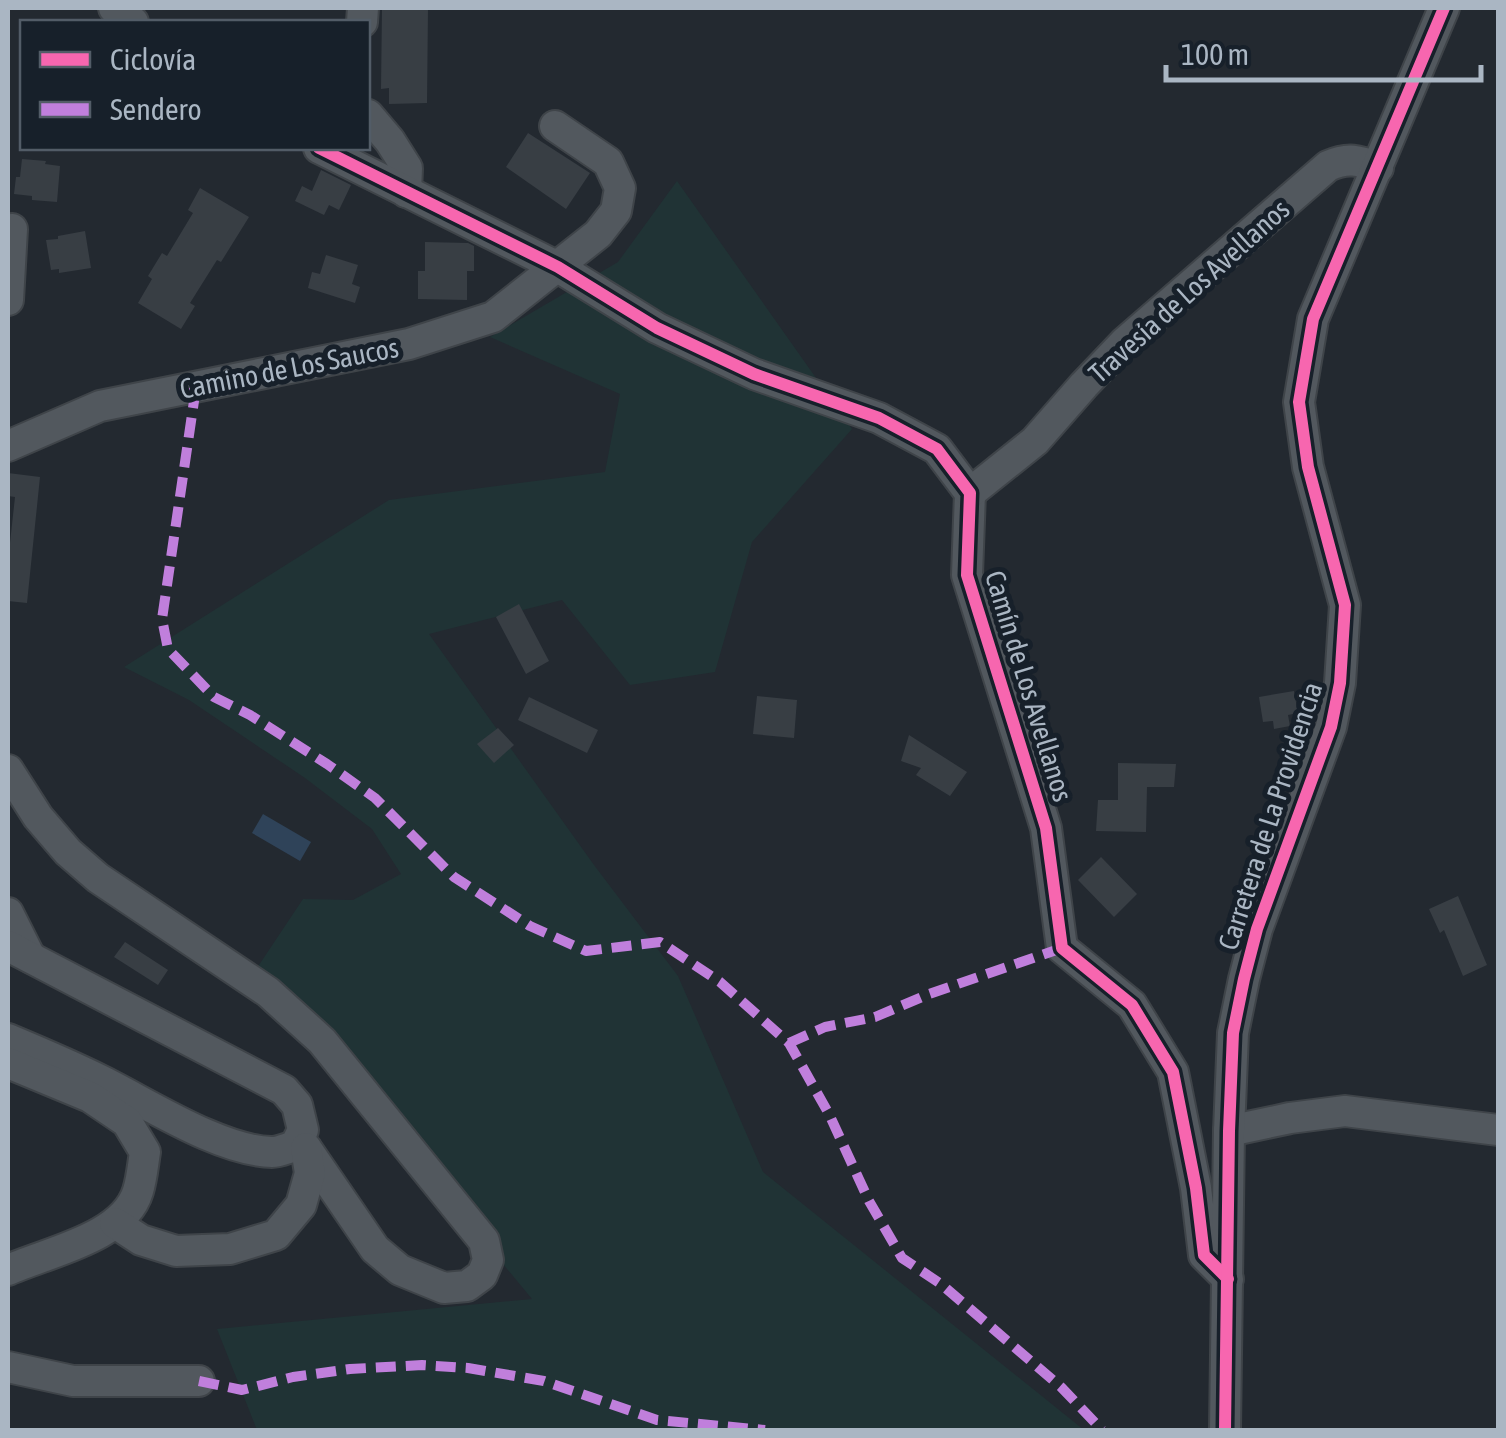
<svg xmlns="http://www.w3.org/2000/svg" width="1506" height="1438" viewBox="0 0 1506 1438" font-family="'Asap Condensed',sans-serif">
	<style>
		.green { fill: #203335 }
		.water { fill: #2f4359 }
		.building { fill: #383e44 }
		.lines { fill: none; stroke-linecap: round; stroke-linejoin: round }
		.minor-casing { stroke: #3f4449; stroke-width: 34 }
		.minor { stroke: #52585e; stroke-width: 30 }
		.quiet { stroke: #c07fdc; stroke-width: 10; stroke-dasharray: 20 10; stroke-linecap: butt }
		.cycleway-casing { stroke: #17202a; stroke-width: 19 }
		.cycleway { stroke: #f766af; stroke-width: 12 }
		.labels { text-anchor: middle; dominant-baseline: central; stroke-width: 10; stroke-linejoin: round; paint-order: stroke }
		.street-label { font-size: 28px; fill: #aab6c3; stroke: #17202a }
	</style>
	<rect width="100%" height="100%" fill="#232930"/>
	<!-- green -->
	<path class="green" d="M 677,181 L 852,429 L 752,542 L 715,672 L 630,685 L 562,600 L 429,634 L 594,865 L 678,976 L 763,1172 L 1084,1430 L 257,1430 L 217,1329 L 532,1299 L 257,968 L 303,899 L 353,900 L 401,874 L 372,829 L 305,778 L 189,700 L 124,667 L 389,500 L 605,472 L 620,394 L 490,337 L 618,262 Z"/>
	<!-- water -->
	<path class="water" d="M 263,814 L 311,842 L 300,861 L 252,833 Z"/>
	<!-- building -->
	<g class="building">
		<path d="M 382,8 L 428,8 L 427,103 L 389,104 L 389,88 L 381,89 Z"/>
		<path d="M 528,133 L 590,173 L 566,209 L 506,167 Z"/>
		<path d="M 22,159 L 46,161 L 45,164 L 60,166 L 57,202 L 32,200 L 32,196 L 14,194 L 16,177 L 20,177 Z"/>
		<path d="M 321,170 L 351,185 L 339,210 L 329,205 L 324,215 L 295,201 L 302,186 L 312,191 Z"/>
		<path d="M 200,188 L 249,217 L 221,262 L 217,260 L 190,303 L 195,306 L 181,329 L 138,303 L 152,279 L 148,276 L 162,253 L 167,256 L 193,213 L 188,210 Z"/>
		<path d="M 85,231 L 91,268 L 59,273 L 59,269 L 51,270 L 46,240 L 58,239 L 58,236 Z"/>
		<path d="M 425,242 L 468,243 L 474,246 L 474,271 L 467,271 L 467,300 L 418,299 L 418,271 L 425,271 Z"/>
		<path d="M 326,255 L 358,265 L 352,284 L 360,287 L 355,303 L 308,288 L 312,272 L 320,274 Z"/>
		<path d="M 8,473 L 40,477 L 27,603 L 8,601 L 8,561 L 15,497 L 8,496 Z"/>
		<path d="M 519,604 L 549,661 L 526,674 L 496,617 Z"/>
		<path d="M 1294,691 L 1298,713 L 1288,715 L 1290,726 L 1274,729 L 1273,721 L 1263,722 L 1259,697 Z"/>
		<path d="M 757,696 L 797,700 L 794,738 L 753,734 Z"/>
		<path d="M 529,697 L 598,730 L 587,753 L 518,720 Z"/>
		<path d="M 498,728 L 514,745 L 494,763 L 477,744 Z"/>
		<path d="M 909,735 L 967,772 L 950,796 L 916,775 L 921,768 L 901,761 Z"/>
		<path d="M 1118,763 L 1176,764 L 1174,787 L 1147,787 L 1146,832 L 1096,831 L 1098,800 L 1118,800 Z"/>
		<path d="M 1101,857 L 1137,894 L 1114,917 L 1078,880 Z"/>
		<path d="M 1458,896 L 1487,965 L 1463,976 L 1444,930 L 1440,933 L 1429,909 Z"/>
		<path d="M 125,942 L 168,970 L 158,985 L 114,957 Z"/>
	</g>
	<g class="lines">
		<defs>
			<g id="minor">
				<path d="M 114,8 L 133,22"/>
				<path d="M 362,22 L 363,8"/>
				<path d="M 368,115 L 390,141 L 407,168 L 406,192"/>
				<path d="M 319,148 L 558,267 L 657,328 L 754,374 L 879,418 L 937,449 L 970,493 L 967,575 L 1046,828 L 1062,948 L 1132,1005 L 1173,1072 L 1196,1188 L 1204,1255 L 1228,1279"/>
				<path d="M 8,300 L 12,229"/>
				<path d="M 8,446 L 100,406 L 409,344 L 493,317 L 598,234 L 616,211 L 620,188 L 608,162 L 555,126"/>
				<path d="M 970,493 L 1035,441 L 1084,385 L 1125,342 L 1328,166 C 1348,157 1359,160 1378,168"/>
				<path d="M 8,770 L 38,817 L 68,852 L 98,878 L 268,992 L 322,1041 L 484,1241 L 488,1260 L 482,1275 L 467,1286 L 444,1288 L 400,1270 L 375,1249 L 308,1151"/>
				<path d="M 8,913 L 30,957"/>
				<path d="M 8,946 L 284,1090 L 297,1105 L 303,1130 L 295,1146 C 287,1148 280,1152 272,1152 C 220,1151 147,1103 100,1080 C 70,1065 39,1052 8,1039"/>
				<path d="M 8,1063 L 90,1097 L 127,1122 L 145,1152 C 143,1164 142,1178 138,1191 C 124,1238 48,1252 8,1270"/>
				<path d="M 1229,1131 L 1290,1118 L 1345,1111 L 1498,1130"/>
				<path d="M 115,1223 L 141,1240 L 176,1251 L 230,1249 L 276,1235 L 301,1205 L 310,1173 L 306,1148"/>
				<path d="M 8,1367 L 73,1381 L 199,1381"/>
				<path d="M 1225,1430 L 1229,1131 L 1233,1033 L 1244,979 L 1257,929 L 1331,727 L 1340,683 L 1345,605 L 1308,467 L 1299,402 L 1313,319 L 1444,8"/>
			</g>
		</defs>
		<!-- minor casing -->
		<use href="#minor" class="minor-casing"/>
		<!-- minor -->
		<use href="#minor" class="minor"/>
		<!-- quiet -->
		<g class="quiet">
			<path d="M 194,388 L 194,401 L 162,619 L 168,649 L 214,697 L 250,715 L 327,764 L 375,798 L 454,877 L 530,926 L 586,951 L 660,942 L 720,982 L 789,1043 L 829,1114 L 869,1201 L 902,1258 L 941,1284 L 1061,1387 L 1102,1430"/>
			<path d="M 789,1043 L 825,1027 L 875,1017 L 929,994 L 1062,948"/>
			<path d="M 199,1381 L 242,1390 L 293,1377 L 350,1369 L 422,1365 L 468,1368 L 544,1381 L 657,1420 L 765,1430"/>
		</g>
		<defs>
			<g id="cycleway">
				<path d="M 319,148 L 558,267 L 657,328 L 754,374 L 879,418 L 937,449 L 970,493 L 967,575 L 1046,828 L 1062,948 L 1132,1005 L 1173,1072 L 1196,1188 L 1204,1255 L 1228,1279"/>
				<path d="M 1225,1430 L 1229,1131 L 1233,1033 L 1244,979 L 1257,929 L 1331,727 L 1340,683 L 1345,605 L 1308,467 L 1299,402 L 1313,319 L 1444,8"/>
			</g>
		</defs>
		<!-- cycleway casing -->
		<use href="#cycleway" class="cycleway-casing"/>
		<!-- cycleway -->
		<use href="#cycleway" class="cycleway"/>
	</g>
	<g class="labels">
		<!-- street labels -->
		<g class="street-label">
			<text transform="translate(1189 291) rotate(-42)">Travesía de Los Avellanos</text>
			<text transform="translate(289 368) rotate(-11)">Camino de Los Saucos</text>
			<text transform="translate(1029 686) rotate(73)">Camín de Los Avellanos</text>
			<text transform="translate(1270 816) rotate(-72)">Carretera de La Providencia</text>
		</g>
	</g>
	<!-- border -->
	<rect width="1506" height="1438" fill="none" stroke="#aab6c3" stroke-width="20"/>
	<!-- legend -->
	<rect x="20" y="20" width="350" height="130" fill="#17202a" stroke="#525c67" stroke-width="2.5"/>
	<rect x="40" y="52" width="50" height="15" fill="#f766af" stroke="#525c67" stroke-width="2.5"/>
	<text x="110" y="70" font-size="30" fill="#aab6c3">Ciclovía</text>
	<rect x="40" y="102" width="50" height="15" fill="#c07fdc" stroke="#525c67" stroke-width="2.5"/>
	<text x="110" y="120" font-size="30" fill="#aab6c3">Sendero</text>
	<!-- scale -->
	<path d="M1166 65v15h315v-15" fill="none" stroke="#aab6c3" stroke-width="5"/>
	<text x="1181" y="65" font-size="30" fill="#aab6c3" stroke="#17202a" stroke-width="8" paint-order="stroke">100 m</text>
</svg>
